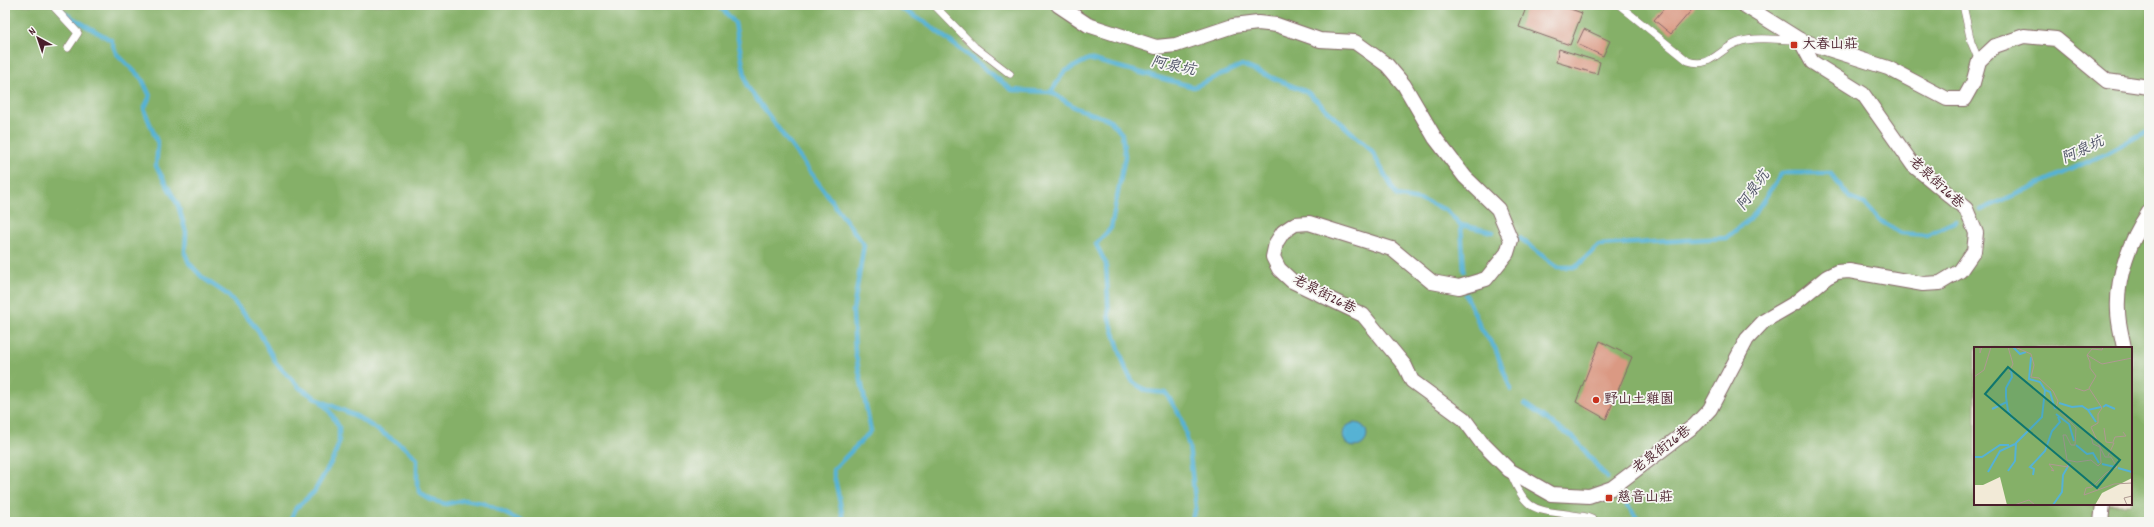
<svg xmlns="http://www.w3.org/2000/svg" width="2154" height="527" viewBox="0 0 2154 527" font-family="Dekko,'LXGW WenKai TC',sans-serif">
	<style>
		.forest { fill: #85b068; stroke: #68684a; fill-rule: evenodd }
		.water { fill: #56b2d4; stroke: #506880 }
		.lines { fill: none; stroke-linecap: round; stroke-linejoin: round }
		.stream { stroke: #56b2d4; stroke-width: 4.5 }
		.building { fill: #da9983 }
		.service-casing { stroke: #856667; stroke-width: 8 }
		.minor-casing { stroke: #856667; stroke-width: 16 }
		.service { stroke: #fff; stroke-width: 7 }
		.minor { stroke: #fff; stroke-width: 14 }
		.poi-dot { fill: #c8321e; stroke: #f6f6f2; stroke-width: 1.5 }
		.labels { text-anchor: middle; dominant-baseline: central; stroke-width: 3.5; stroke-linejoin: round; paint-order: stroke }
		.poi-label { font-size: 14px; fill: #4a1f2b; stroke: #f6f6f2; text-anchor: start }
		.street-label { font-size: 14px; fill: #4a1f2b; stroke: #f6f6f2 }
		.water-label { font-size: 15px; font-style: italic; fill: #4e5266; stroke: #f6f6f2 }
		.inset-river { fill: none; stroke: #56b2d4; stroke-width: 2 }
		.inset-road { fill: none; stroke: #af9992; stroke-width: 1 }
		.view { fill: #0f766e; fill-opacity: 0.15; stroke: #0f766e; stroke-width: 2 }
		.inset-edge { fill: none; stroke: #4a1f2b; stroke-width: 2 }
	</style>
	<rect width="100%" height="100%" fill="#f6f6f2"/>
	<filter id="ink" filterUnits="userSpaceOnUse"><feTurbulence type="fractalNoise" baseFrequency=".025" numOctaves="2"/><feDisplacementMap in="SourceGraphic" scale="8" xChannelSelector="R" yChannelSelector="G"/><feConvolveMatrix kernelMatrix="1 2 1 2 8 2 1 2 1" color-interpolation-filters="sRGB"/></filter>
	<filter id="wash" filterUnits="userSpaceOnUse"><feTurbulence type="fractalNoise" baseFrequency=".012" numOctaves="4" result="noise"/><feDisplacementMap in="SourceGraphic" scale="16" xChannelSelector="R" yChannelSelector="G"/><feGaussianBlur stdDeviation="0.9" result="paint"/><feColorMatrix in="noise" values="0 0 0 0 0 0 0 0 0 0 0 0 0 0 0 0 0 1.4 0 .05"/><feComposite in="paint" operator="in"/></filter>
	<g filter="url(#wash)">
		<rect width="100%" height="100%" fill="#f2ead7"/>
		<!-- forest -->
		<path class="forest" d="M 5,5 L 2149,5 L 2149,522 L 5,522 ZM 1975,348 L 2131,348 L 2131,504 L 1975,504 Z"/>
		<!-- water -->
		<circle class="water" cx="1355" cy="435" r="12"/>
		<g class="lines">
			<!-- stream -->
			<g class="stream">
				<path d="M 58,5 L 62,12 L 111,40 L 116,53 L 142,79 L 150,96 L 144,109 L 158,144 L 156,166 L 178,205 L 186,232 L 185,253 L 189,263 L 203,278 L 228,295 L 258,330 L 276,363 L 300,388 L 319,400 L 356,416 L 406,448 L 417,459 L 417,484 L 421,494 L 431,500 L 446,504 L 464,500 L 483,503 L 523,522"/>
				<path d="M 719,5 L 735,23 L 747,86 L 864,245 L 853,311 L 855,351 L 871,431 L 833,470 L 844,522"/>
				<path d="M 895,5 L 929,25 L 1012,90 L 1051,92 L 1064,72 L 1089,59 L 1194,87 L 1242,65 L 1307,92 L 1371,150 L 1397,196 L 1424,201 L 1446,210 L 1461,225 L 1493,232"/>
				<path d="M 1051,92 L 1076,108 L 1110,120 L 1122,134 L 1125,156 L 1111,228 L 1096,244 L 1106,264 L 1109,318 L 1126,370 L 1133,382 L 1146,391 L 1166,393 L 1182,419 L 1189,447 L 1196,508 L 1190,522"/>
				<path d="M 1981,210 L 2107,153 L 2149,130"/>
				<path d="M 1461,225 L 1464,271"/>
				<path d="M 1520,238 L 1557,267 L 1576,267 L 1599,245 L 1726,238 L 1752,217 L 1782,173 L 1830,173 L 1850,198 L 1865,204 L 1879,220 L 1901,233 L 1926,235 L 1956,221"/>
				<path d="M 1466,295 L 1482,330 L 1495,348 L 1511,390"/>
				<path d="M 1525,404 L 1576,440 L 1607,478"/>
				<path d="M 1622,498 L 1640,522"/>
				<path d="M 290,522 L 296,508 L 314,492 L 333,459 L 339,443 L 339,427 L 329,410 L 322,403"/>
			</g>
		</g>
		<g id="blocks">
			<!-- building -->
			<g class="building">
				<path d="M 1527,5 L 1559,5 L 1582,13 L 1570,45 L 1519,27 Z"/>
				<path d="M 1667,5 L 1696,5 L 1671,34 L 1654,20 Z"/>
				<path d="M 1584,29 L 1610,41 L 1603,56 L 1577,44 Z"/>
				<path d="M 1559,49 L 1600,62 L 1597,74 L 1556,62 Z"/>
				<path d="M 1600,341 L 1632,357 L 1606,419 L 1576,402 Z"/>
			</g>
		</g>
	</g>
	<g filter="url(#ink)">
		<use href="#blocks" fill-opacity="0" stroke="#856667" stroke-width="1"/>
		<g class="lines">
			<defs>
				<g id="service">
					<path d="M 52,5 L 78,33 L 68,48"/>
					<path d="M 934,5 L 975,47 L 1010,74"/>
					<path d="M 1619,5 L 1688,61 C 1708,68 1716,54 1732,45 C 1750,35 1776,40 1796,40"/>
					<path d="M 1963,5 L 1971,42 L 1979,61"/>
					<path d="M 1510,472 C 1527,512 1532,509 1573,515 C 1581,516 1590,516 1596,522"/>
				</g>
				<g id="minor">
					<path d="M 1058,5 L 1088,25 L 1156,47 L 1176,45 L 1233,26 L 1258,23 L 1277,25 L 1320,40 L 1355,42 L 1387,65 L 1404,85 L 1435,138 L 1465,177 L 1498,209 L 1511,240 L 1507,253 L 1486,279 L 1459,287 L 1432,282 L 1392,249 L 1309,223 L 1295,224 L 1283,232 L 1276,243 L 1273,257 L 1279,269 L 1292,281 L 1363,315 L 1405,366 L 1412,381 L 1464,419 L 1481,442 L 1509,470 L 1551,494 L 1589,496 L 1612,488 L 1695,425 L 1710,409 L 1747,339 L 1764,321 L 1795,303 L 1827,277 L 1837,272 L 1849,271 L 1923,284 L 1940,283 L 1960,271 L 1974,251 L 1976,233 L 1966,209 L 1913,165 L 1863,94 L 1812,62 L 1800,40"/>
					<path d="M 1744,5 L 1800,40 L 1888,68 L 1947,99 L 1964,99 L 1973,83 L 1979,61 L 1995,46 L 2024,36 L 2056,39 L 2107,81 L 2149,87"/>
					<path d="M 2124,348 C 2122,336 2118,323 2118,311 C 2116,277 2130,240 2149,212"/>
					<path d="M 2101,522 L 2103,504"/>
				</g>
			</defs>
			<!-- service casing -->
			<use href="#service" class="service-casing"/>
			<!-- minor casing -->
			<use href="#minor" class="minor-casing"/>
			<!-- service -->
			<use href="#service" class="service"/>
			<!-- minor -->
			<use href="#minor" class="minor"/>
		</g>
	</g>
	<!-- markers -->
	<g class="poi-dot">
		<rect x="1790" y="41" width="8" height="8" rx="2"/>
		<circle cx="1596" cy="400" r="4"/>
		<rect x="1605" y="494" width="8" height="8" rx="2"/>
	</g>
	<g class="labels">
		<!-- poi labels -->
		<g class="poi-label">
			<text x="1802" y="45">大春山莊</text>
			<text x="1604" y="400">野山土雞園</text>
			<text x="1617" y="498">慈音山莊</text>
		</g>
		<!-- street labels -->
		<g class="street-label">
			<text transform="translate(1936 183) rotate(43)">老泉街26巷</text>
			<text transform="translate(1324 295) rotate(27)">老泉街26巷</text>
			<text transform="translate(1662 450) rotate(-37)">老泉街26巷</text>
		</g>
		<!-- water labels -->
		<g class="water-label">
			<text transform="translate(1173 67) rotate(12)">阿泉坑</text>
			<text transform="translate(2083 151) rotate(-25)">阿泉坑</text>
			<text transform="translate(1754 191) rotate(-54)">阿泉坑</text>
		</g>
	</g>
	<!-- overview -->
	<g transform="translate(1974 347)">
		<rect width="158" height="158" fill="#f2ead7"/>
		<path d="M 0,0 L 158,0 L 158,131 L 128,146 L 121,158 L 33,158 L 26,130 L 9,138 L 0,138 Z" fill="#85b068"/>
		<path class="inset-river" d="M 39,0 L 46,7 L 52,5M 57,10 L 55,32 L 66,35 L 71,43 L 76,45 L 81,62M 37,23 L 38,30 L 32,41 L 32,50 L 34,64 L 39,72M 85,56 L 98,60 L 108,59 L 114,63 L 127,60M 129,60 L 132,58 L 141,62M 18,62 L 33,55M 114,63 L 122,75M 82,67 L 95,77 L 100,94M 102,98 L 113,107 L 119,106 L 125,116M 0,110 L 8,110 L 26,98 L 35,98M 128,117 L 141,120M 144,121 L 158,125M 34,124 L 41,114 L 42,96 L 68,70 L 71,43M 14,125 L 26,104 L 41,97M 59,128 L 60,122 L 56,120 L 71,104 L 78,84 L 86,75 L 84,70M 79,158 L 88,145 L 89,128 L 96,116"/>
		<path class="inset-road" d="M 6,0 L 6,6 L 8,0M 34,0 L 39,17 L 35,25M 41,0 L 57,7 L 60,18 L 57,30 L 65,31 L 79,44 L 84,54 L 82,60 L 102,81 L 101,98 L 97,98 L 92,88 L 89,88 L 93,113 L 103,115 L 117,113 L 124,119 L 127,116 L 126,100 L 117,80 L 124,76 L 124,67 L 128,61 L 115,41 L 122,29 L 116,21 L 116,15 L 113,8M 113,8 L 128,17 L 158,11M 113,8 L 118,2 L 128,3 L 129,0M 0,30 L 10,23 L 17,0M 101,41 L 110,44 L 115,42M 130,81 L 132,95 L 140,96 L 134,109M 117,89 L 119,97 L 126,100 L 131,110 L 137,110 L 143,120 L 132,126 L 118,140 L 112,141 L 110,148 L 140,137 L 158,136M 139,95 L 141,90 L 152,89 L 149,85M 77,123 L 80,124 L 75,117 L 94,120 L 92,114M 40,158 L 55,153 L 61,158M 153,158 L 150,151 L 158,149"/>
		<path class="view" d="M 34,20 L 146,113 L 123,141 L 11,47 Z"/>
		<rect width="158" height="158" class="inset-edge"/>
	</g>
	<!-- margin -->
	<rect width="2154" height="527" fill="none" stroke="#f6f6f2" stroke-width="20"/>
	<!-- north arrow -->
	<g transform="translate(38 38) rotate(320)" stroke="#f6f6f2" stroke-width="3" paint-order="stroke">
	<path d="M0-3L7 15L0 10L-7 15Z" fill="#4a1f2b"/>
	<text y="-6" font-size="11" font-weight="bold" text-anchor="middle" fill="#4a1f2b">N</text>
	</g>
</svg>
